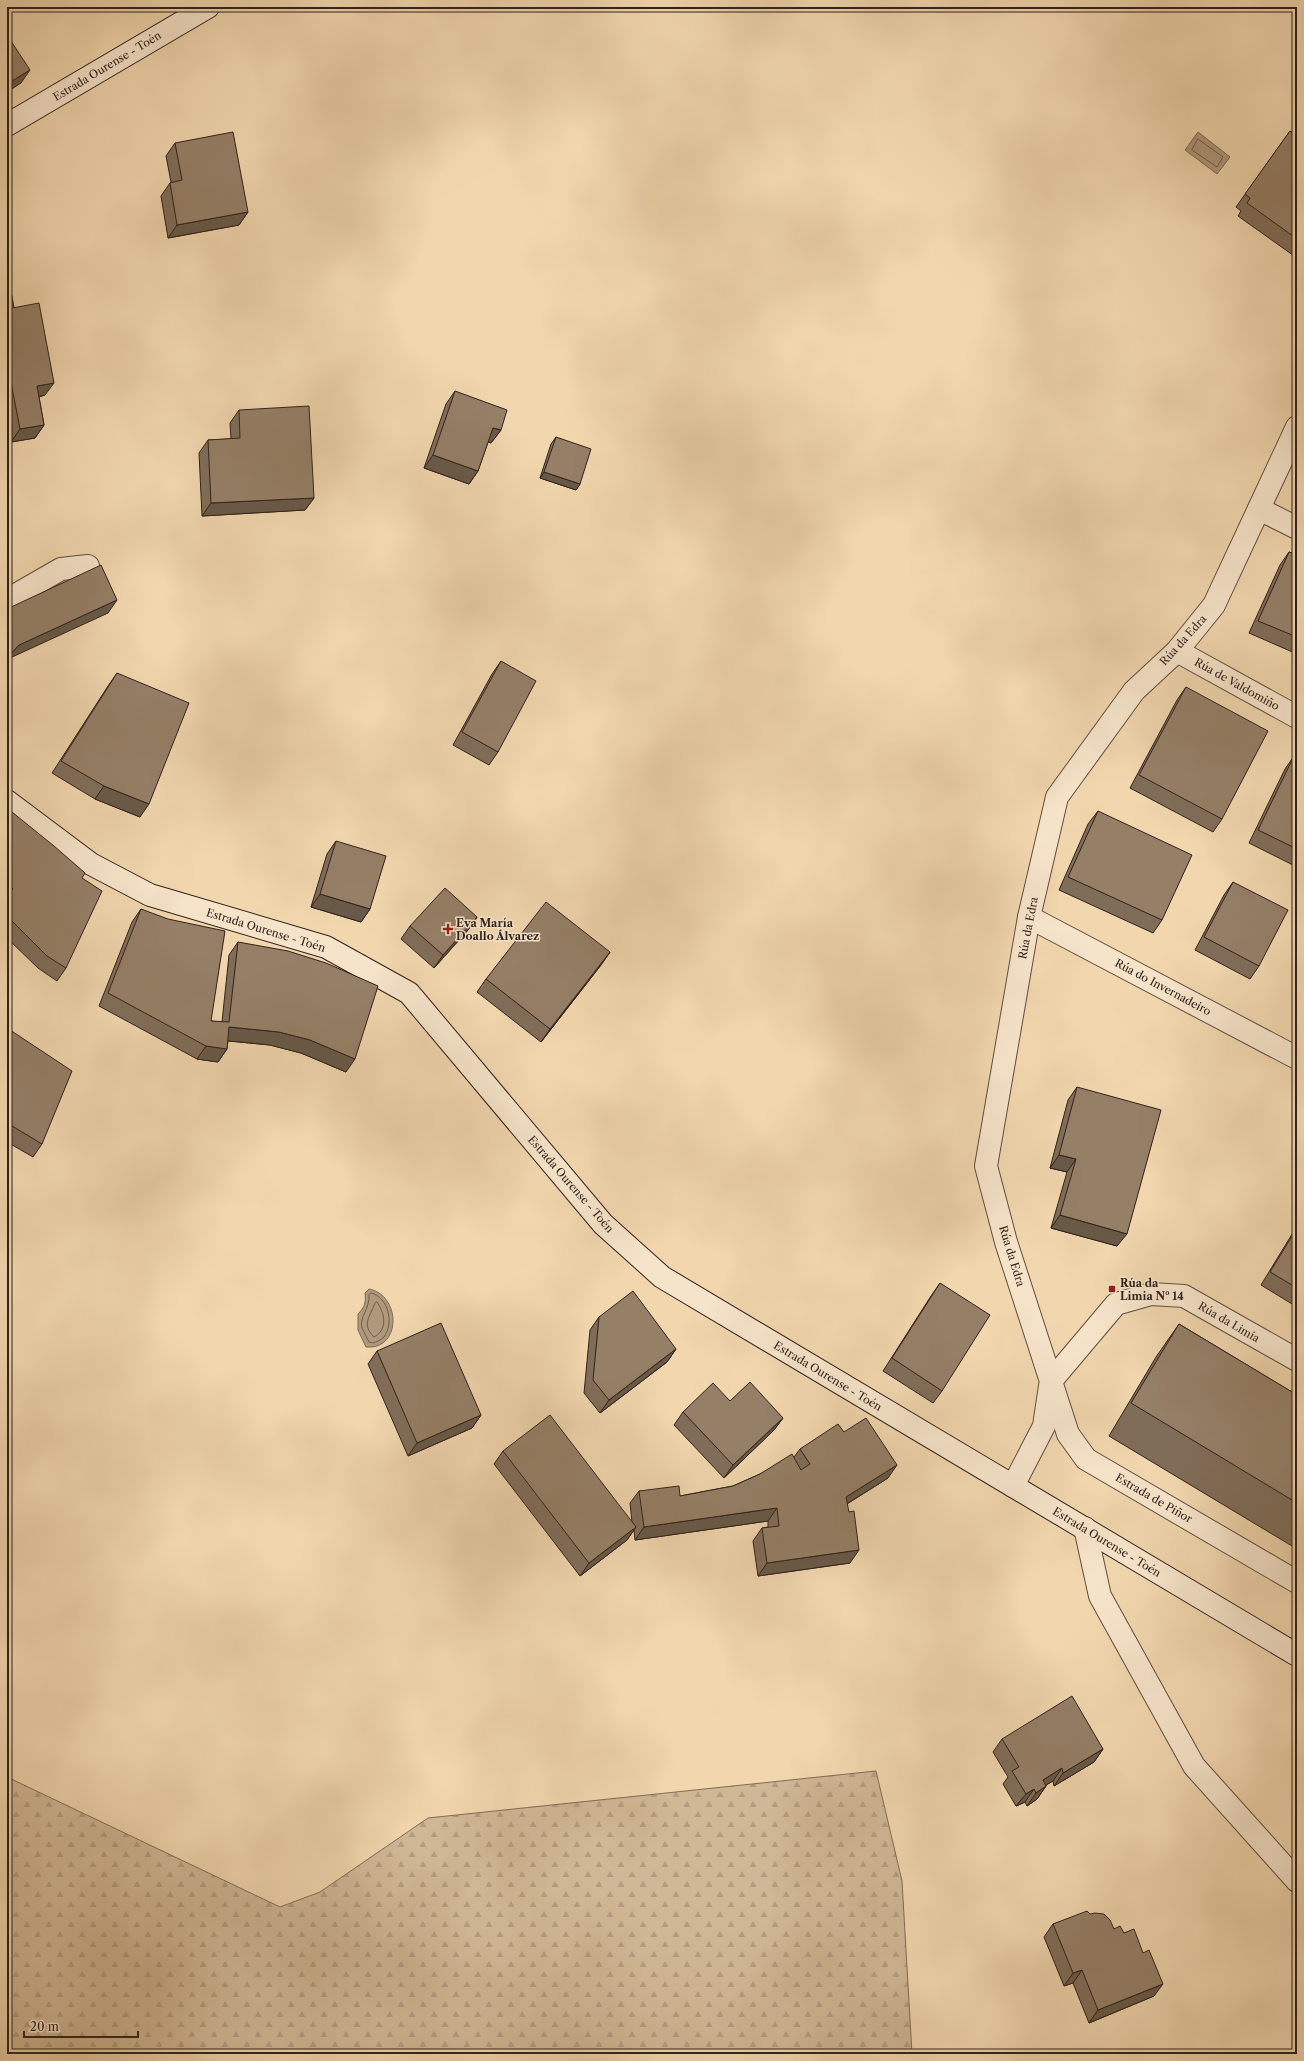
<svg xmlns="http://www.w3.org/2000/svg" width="1304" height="2061" viewBox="0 0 1304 2061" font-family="'Libre Caslon Text',serif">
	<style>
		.forest { fill: url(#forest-firs); stroke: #806c58 }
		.water { fill: #b0987c; stroke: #7d6855 }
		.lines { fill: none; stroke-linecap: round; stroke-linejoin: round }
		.shore { stroke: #705c4b; stroke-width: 1 }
		.street-casing { stroke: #614e3f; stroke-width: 24 }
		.secondary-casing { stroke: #31211a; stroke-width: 24 }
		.street { stroke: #f6e4ca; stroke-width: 22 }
		.secondary { stroke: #f6e4ca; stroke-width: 22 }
		.wall { fill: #806d59; stroke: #31211a }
		.shaded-wall { fill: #685948; stroke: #31211a }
		.building { fill: #957f67; stroke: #31211a }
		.poi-dot { fill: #8f2418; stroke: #f6e4ca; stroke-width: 1.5 }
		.labels { text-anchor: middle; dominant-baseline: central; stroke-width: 3; stroke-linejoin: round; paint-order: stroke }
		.street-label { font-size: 11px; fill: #31211a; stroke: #f6e4ca }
		.poi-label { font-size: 11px; font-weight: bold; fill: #31211a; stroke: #f6e4ca; text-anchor: start }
	</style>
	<defs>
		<pattern id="forest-firs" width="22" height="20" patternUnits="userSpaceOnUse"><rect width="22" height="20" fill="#d0b795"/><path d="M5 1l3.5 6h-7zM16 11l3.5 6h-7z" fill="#b39d80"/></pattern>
	</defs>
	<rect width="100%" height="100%" fill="#f1d6ae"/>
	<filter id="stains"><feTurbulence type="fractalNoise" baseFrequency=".005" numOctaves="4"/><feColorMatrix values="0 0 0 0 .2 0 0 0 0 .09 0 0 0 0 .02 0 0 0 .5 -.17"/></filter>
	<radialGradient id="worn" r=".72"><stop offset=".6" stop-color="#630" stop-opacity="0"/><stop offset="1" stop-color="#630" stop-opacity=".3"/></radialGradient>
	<!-- forest -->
	<path class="forest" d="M 876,1771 L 902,1881 L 912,2054 L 7,2054 L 7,1777 L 280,1907 L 320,1892 L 428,1818 Z"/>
	<!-- water -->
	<g class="water">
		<path d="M 1198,132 L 1230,157 L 1217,174 L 1185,150 Z"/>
		<path d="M 369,1289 C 401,1295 402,1350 366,1347 L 358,1330 L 358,1314 C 365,1307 366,1302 365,1293 Z"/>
	</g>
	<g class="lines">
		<!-- shore -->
		<g class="shore">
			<path d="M 1198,139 L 1223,157 L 1217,167 L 1192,150 Z"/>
			<path d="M 371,1293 C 389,1297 394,1324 384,1337 C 381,1340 376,1342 373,1343 L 369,1342 C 367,1338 364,1332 362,1328 C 359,1317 370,1309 369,1295 Z"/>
			<path d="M 377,1302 C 385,1313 388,1330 374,1337 C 361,1324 370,1317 375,1303 Z"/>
		</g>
		<defs>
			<g id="street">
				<path d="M 1297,427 L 1214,605 L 1177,651 L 1134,691 L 1057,797 L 1029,917 L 986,1166 L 1006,1242 L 1068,1434 L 1086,1459 L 1297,1582"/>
				<path d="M 1259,509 L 1297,528"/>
				<path d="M 7,600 L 61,569 L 88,566"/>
				<path d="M 1177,651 L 1297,717"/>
				<path d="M 1029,917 L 1297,1058"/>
				<path d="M 1051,1381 L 1116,1304 L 1151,1294 L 1184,1296 L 1297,1360"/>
				<path d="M 1013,1486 L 1044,1426 L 1050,1386"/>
				<path d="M 1085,1528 L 1100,1596 L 1194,1766 L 1297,1881"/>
			</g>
			<g id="secondary">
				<path d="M 7,125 L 208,7"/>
				<path d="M 7,801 L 91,864 L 150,895 L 326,947 L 409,993 L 603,1224 L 662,1277 L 1297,1655"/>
			</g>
		</defs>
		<!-- street casing -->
		<use href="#street" class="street-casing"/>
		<!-- secondary casing -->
		<use href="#secondary" class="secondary-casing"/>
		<!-- street -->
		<use href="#street" class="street"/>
		<!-- secondary -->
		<use href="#secondary" class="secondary"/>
	</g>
	<!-- wall -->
	<g class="wall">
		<path d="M 1290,131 L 1297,136 L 1297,135 L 1297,258 L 1238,216 L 1241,211 L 1236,207 Z"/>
		<path d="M 175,143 L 248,212 L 239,225 L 168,238 L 161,196 L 170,183 L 171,182 L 166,156 Z"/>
		<path d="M 7,271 L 14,308 L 45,395 L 39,397 L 44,425 L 35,438 L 11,442 L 7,422 Z"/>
		<path d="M 455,391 L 501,430 L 491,443 L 488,442 L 478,471 L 469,484 L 424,468 L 446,404 Z"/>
		<path d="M 239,410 L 314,498 L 305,510 L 202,516 L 199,453 L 208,440 L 231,439 L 230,423 Z"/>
		<path d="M 556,437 L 580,484 L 576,490 L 540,478 L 551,444 Z"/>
		<path d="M 1289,552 L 1297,555 L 1297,654 L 1249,633 L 1280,565 Z"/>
		<path d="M 501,661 L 498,752 L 489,765 L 453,745 L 492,674 Z"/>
		<path d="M 117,673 L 140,817 L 95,799 L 52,773 L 108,686 Z"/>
		<path d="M 1186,687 L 1222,819 L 1213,832 L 1130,788 L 1177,700 Z"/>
		<path d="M 1294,756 L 1297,758 L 1297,867 L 1249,843 L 1285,769 Z"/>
		<path d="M 7,808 L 82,878 L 66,968 L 57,981 L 38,968 L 7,938 Z"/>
		<path d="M 1098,811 L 1162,920 L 1153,933 L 1059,890 L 1088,824 Z"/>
		<path d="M 336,841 L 370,909 L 361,922 L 311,907 L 327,854 Z"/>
		<path d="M 1233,882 L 1259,966 L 1250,979 L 1195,950 L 1224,895 Z"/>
		<path d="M 141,909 L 211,1021 L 222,1022 L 229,955 L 238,942 L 346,1072 L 301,1053 L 270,1045 L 228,1041 L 227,1049 L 218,1062 L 197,1059 L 99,1006 L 132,922 Z"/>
		<path d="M 477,917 L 468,930 L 434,968 L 401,939 L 410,926 Z"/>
		<path d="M 610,952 L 601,965 L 541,1042 L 477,992 L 486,979 Z"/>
		<path d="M 7,1028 L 42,1144 L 33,1157 L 7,1142 Z"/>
		<path d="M 1077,1087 L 1117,1246 L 1051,1228 L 1067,1172 L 1050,1168 L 1068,1100 Z"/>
		<path d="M 1297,1226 L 1297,1307 L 1261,1285 Z"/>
		<path d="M 940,1283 L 942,1391 L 933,1403 L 883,1371 L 931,1296 Z"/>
		<path d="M 599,1317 L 676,1349 L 667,1362 L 600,1413 L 584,1393 L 590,1330 Z"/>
		<path d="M 1179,1324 L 1297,1395 L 1297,1549 L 1109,1436 L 1156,1357 Z"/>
		<path d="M 377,1351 L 481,1415 L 472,1428 L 408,1456 L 368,1364 Z"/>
		<path d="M 730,1401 L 783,1418 L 774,1430 L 724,1478 L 674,1425 L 683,1412 Z"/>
		<path d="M 844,1432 L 888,1478 L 847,1504 L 850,1563 L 758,1576 L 753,1541 L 762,1528 L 768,1527 L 768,1521 L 635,1540 L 634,1530 L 627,1540 L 580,1576 L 494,1464 L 503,1451 L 632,1522 L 630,1503 L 639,1491 L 680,1496 L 733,1486 L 760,1474 L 794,1457 L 800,1449 Z"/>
		<path d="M 1002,1739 L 1103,1749 L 1094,1762 L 1054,1786 L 1053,1781 L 1046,1785 L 1046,1786 L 1037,1799 L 1027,1806 L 1025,1802 L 1016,1806 L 1003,1784 L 1008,1777 L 993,1752 Z"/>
		<path d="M 1090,1914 L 1114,1929 L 1124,1933 L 1143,1953 L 1154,1996 L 1089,2023 L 1073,1983 L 1064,1986 L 1044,1937 L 1053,1924 Z"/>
	</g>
	<!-- shaded-wall -->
	<g class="shaded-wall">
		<path d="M 30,70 L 21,83 L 7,92 L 7,84 Z"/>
		<path d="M 248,212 L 239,225 L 168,238 L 177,225 Z"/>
		<path d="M 54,383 L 45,395 L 28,399 L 37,386 Z"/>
		<path d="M 44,425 L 35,438 L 11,442 L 20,429 Z"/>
		<path d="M 493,428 L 501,430 L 491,443 L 484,440 Z"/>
		<path d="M 433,455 L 478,471 L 469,484 L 424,468 Z"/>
		<path d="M 544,472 L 580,484 L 576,490 L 540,478 Z"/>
		<path d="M 314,498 L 305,510 L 202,516 L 211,503 Z"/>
		<path d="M 117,600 L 108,613 L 10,658 L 7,661 L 7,658 L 19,645 Z"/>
		<path d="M 104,786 L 149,804 L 140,817 L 95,799 Z"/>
		<path d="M 320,894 L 370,909 L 361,922 L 311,907 Z"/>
		<path d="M 477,917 L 468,930 L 434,968 L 443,955 Z"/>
		<path d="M 610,952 L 601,965 L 541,1042 L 550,1029 Z"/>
		<path d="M 229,1027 L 279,1032 L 310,1040 L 355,1059 L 346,1072 L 301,1053 L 270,1045 L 220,1040 Z"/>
		<path d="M 206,1046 L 227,1049 L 218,1062 L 197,1059 Z"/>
		<path d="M 1059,1155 L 1076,1159 L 1067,1172 L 1050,1168 Z"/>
		<path d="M 1060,1215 L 1127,1234 L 1117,1246 L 1051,1228 Z"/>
		<path d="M 676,1349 L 667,1362 L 600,1413 L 609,1400 Z"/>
		<path d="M 481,1415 L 472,1428 L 408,1456 L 417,1443 Z"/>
		<path d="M 783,1418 L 774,1430 L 724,1478 L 733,1465 Z"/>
		<path d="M 897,1465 L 888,1478 L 837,1510 L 846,1497 Z"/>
		<path d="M 777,1508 L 768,1521 L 635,1540 L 644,1527 Z"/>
		<path d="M 636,1527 L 627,1540 L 580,1576 L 589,1563 Z"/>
		<path d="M 859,1550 L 850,1563 L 758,1576 L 767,1563 Z"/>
		<path d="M 1103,1749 L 1094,1762 L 1054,1786 L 1063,1773 Z"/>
		<path d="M 1062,1768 L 1053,1781 L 1035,1791 L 1043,1780 Z"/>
		<path d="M 1046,1786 L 1037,1799 L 1027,1806 L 1036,1793 Z"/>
		<path d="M 1034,1789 L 1025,1802 L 1016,1806 L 1026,1794 Z"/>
		<path d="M 1082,1970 L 1073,1983 L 1064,1986 L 1073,1973 Z"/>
		<path d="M 1163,1984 L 1154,1996 L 1089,2023 L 1098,2010 Z"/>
	</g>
	<!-- building -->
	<g class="building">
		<path d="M 7,35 L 30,70 L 7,84 Z"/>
		<path d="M 1290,131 L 1297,136 L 1297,239 L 1247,203 L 1250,198 L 1245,194 Z"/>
		<path d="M 233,132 L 248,212 L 177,225 L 170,183 L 182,180 L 175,143 Z"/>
		<path d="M 7,271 L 14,308 L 7,309 Z"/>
		<path d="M 39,303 L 54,383 L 37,386 L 44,425 L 20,429 L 7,362 L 7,309 Z"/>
		<path d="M 455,391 L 507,410 L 501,430 L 493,428 L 478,471 L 433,455 Z"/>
		<path d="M 309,406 L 314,498 L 211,503 L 208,440 L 240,438 L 239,410 Z"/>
		<path d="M 556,437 L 591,449 L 580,484 L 544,472 Z"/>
		<path d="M 1289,552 L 1297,555 L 1297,637 L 1258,621 Z"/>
		<path d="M 101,565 L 117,600 L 19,645 L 7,658 L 7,609 Z"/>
		<path d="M 501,661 L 536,681 L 498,752 L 462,732 Z"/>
		<path d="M 117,673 L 189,703 L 149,804 L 104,786 L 61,761 Z"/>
		<path d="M 1186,687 L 1268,731 L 1222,819 L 1139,775 Z"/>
		<path d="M 1294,756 L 1297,758 L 1297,849 L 1258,830 Z"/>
		<path d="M 7,808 L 54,846 L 85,873 L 82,878 L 102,891 L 66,968 L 47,956 L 7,916 L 7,894 L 13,889 L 7,882 Z"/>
		<path d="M 1098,811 L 1192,855 L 1162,920 L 1068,877 Z"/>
		<path d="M 336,841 L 386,856 L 370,909 L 320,894 Z"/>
		<path d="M 1233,882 L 1288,910 L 1259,966 L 1204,937 Z"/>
		<path d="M 445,888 L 477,917 L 443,955 L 410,926 Z"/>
		<path d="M 546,902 L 610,952 L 550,1029 L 486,979 Z"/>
		<path d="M 141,909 L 168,919 L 225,931 L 211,1021 L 229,1022 L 238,942 L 288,951 L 326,963 L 378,986 L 355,1059 L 310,1040 L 279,1032 L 229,1027 L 227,1049 L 206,1046 L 108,993 Z"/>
		<path d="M 7,1028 L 72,1071 L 42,1144 L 7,1123 Z"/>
		<path d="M 1077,1087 L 1161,1110 L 1127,1234 L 1060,1215 L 1076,1159 L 1059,1155 Z"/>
		<path d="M 1297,1228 L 1297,1288 L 1270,1272 Z"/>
		<path d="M 940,1283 L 990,1315 L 942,1391 L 892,1358 Z"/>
		<path d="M 633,1291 L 676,1349 L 609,1400 L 593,1380 L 599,1317 Z"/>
		<path d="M 441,1323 L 481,1415 L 417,1443 L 377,1351 Z"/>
		<path d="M 1179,1324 L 1297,1395 L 1297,1503 L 1131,1403 Z"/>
		<path d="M 750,1382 L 783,1418 L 733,1465 L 683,1412 L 713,1383 L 730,1401 Z"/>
		<path d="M 550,1415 L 636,1527 L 589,1563 L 503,1451 Z"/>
		<path d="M 866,1418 L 897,1465 L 846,1497 L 849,1512 L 854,1511 L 859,1550 L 767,1563 L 762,1528 L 779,1526 L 777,1508 L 644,1527 L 639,1491 L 679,1486 L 680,1496 L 733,1486 L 760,1474 L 792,1454 L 801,1470 L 810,1464 L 800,1449 L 838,1424 L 844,1432 Z"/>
		<path d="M 1072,1696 L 1103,1749 L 1063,1773 L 1062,1768 L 1043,1780 L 1046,1786 L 1036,1793 L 1034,1789 L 1026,1794 L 1012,1771 L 1019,1767 L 1002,1739 Z"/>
		<path d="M 1087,1911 L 1090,1914 L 1095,1913 L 1104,1914 L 1110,1920 L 1114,1929 L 1120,1926 L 1124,1933 L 1134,1929 L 1143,1953 L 1149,1950 L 1163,1984 L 1098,2010 L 1082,1970 L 1073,1973 L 1053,1924 Z"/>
	</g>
	<!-- markers -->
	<g class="poi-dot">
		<path d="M446 923h4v4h4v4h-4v4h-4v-4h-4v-4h4z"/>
		<rect x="1108" y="1285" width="8" height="8" rx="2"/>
	</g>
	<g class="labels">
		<!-- street labels -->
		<g class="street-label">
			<text transform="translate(107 66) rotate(-31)">Estrada Ourense - Toén</text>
			<text transform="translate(1183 640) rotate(-48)">Rúa da Edra</text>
			<text transform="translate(1237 684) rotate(29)">Rúa de Valdomiño</text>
			<text transform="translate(1028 928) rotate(-79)">Rúa da Edra</text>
			<text transform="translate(266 930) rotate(17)">Estrada Ourense - Toén</text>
			<text transform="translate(1163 987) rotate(28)">Rúa do Invernadeiro</text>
			<text transform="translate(571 1184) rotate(49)">Estrada Ourense - Toén</text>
			<text transform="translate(1012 1256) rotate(73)">Rúa da Edra</text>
			<text transform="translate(1229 1322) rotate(30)">Rúa da Limia</text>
			<text transform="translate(828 1376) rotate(31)">Estrada Ourense - Toén</text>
			<text transform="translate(1154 1498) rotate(30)">Estrada de Piñor</text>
			<text transform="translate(1107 1542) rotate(31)">Estrada Ourense - Toén</text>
		</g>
		<!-- poi labels -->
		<g class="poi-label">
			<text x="456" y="923">Eva María<tspan x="456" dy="13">Doallo Álvarez</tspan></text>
			<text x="1120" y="1283">Rúa da<tspan x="1120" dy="13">Limia Nº 14</tspan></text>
		</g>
	</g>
	<!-- margin -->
	<rect width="1304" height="2061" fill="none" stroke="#f1d6ae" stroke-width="24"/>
	<rect x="8" y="8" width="1288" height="2045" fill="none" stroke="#31211a" stroke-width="2"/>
	<rect x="12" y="12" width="1280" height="2037" fill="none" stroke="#31211a"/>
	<!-- scale -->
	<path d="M24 2031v6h114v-6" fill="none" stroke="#31211a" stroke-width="2"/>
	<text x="30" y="2031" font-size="12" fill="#31211a" stroke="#f6e4ca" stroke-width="3" paint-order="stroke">20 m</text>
	<rect width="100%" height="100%" filter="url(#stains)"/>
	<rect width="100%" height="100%" fill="url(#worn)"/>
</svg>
